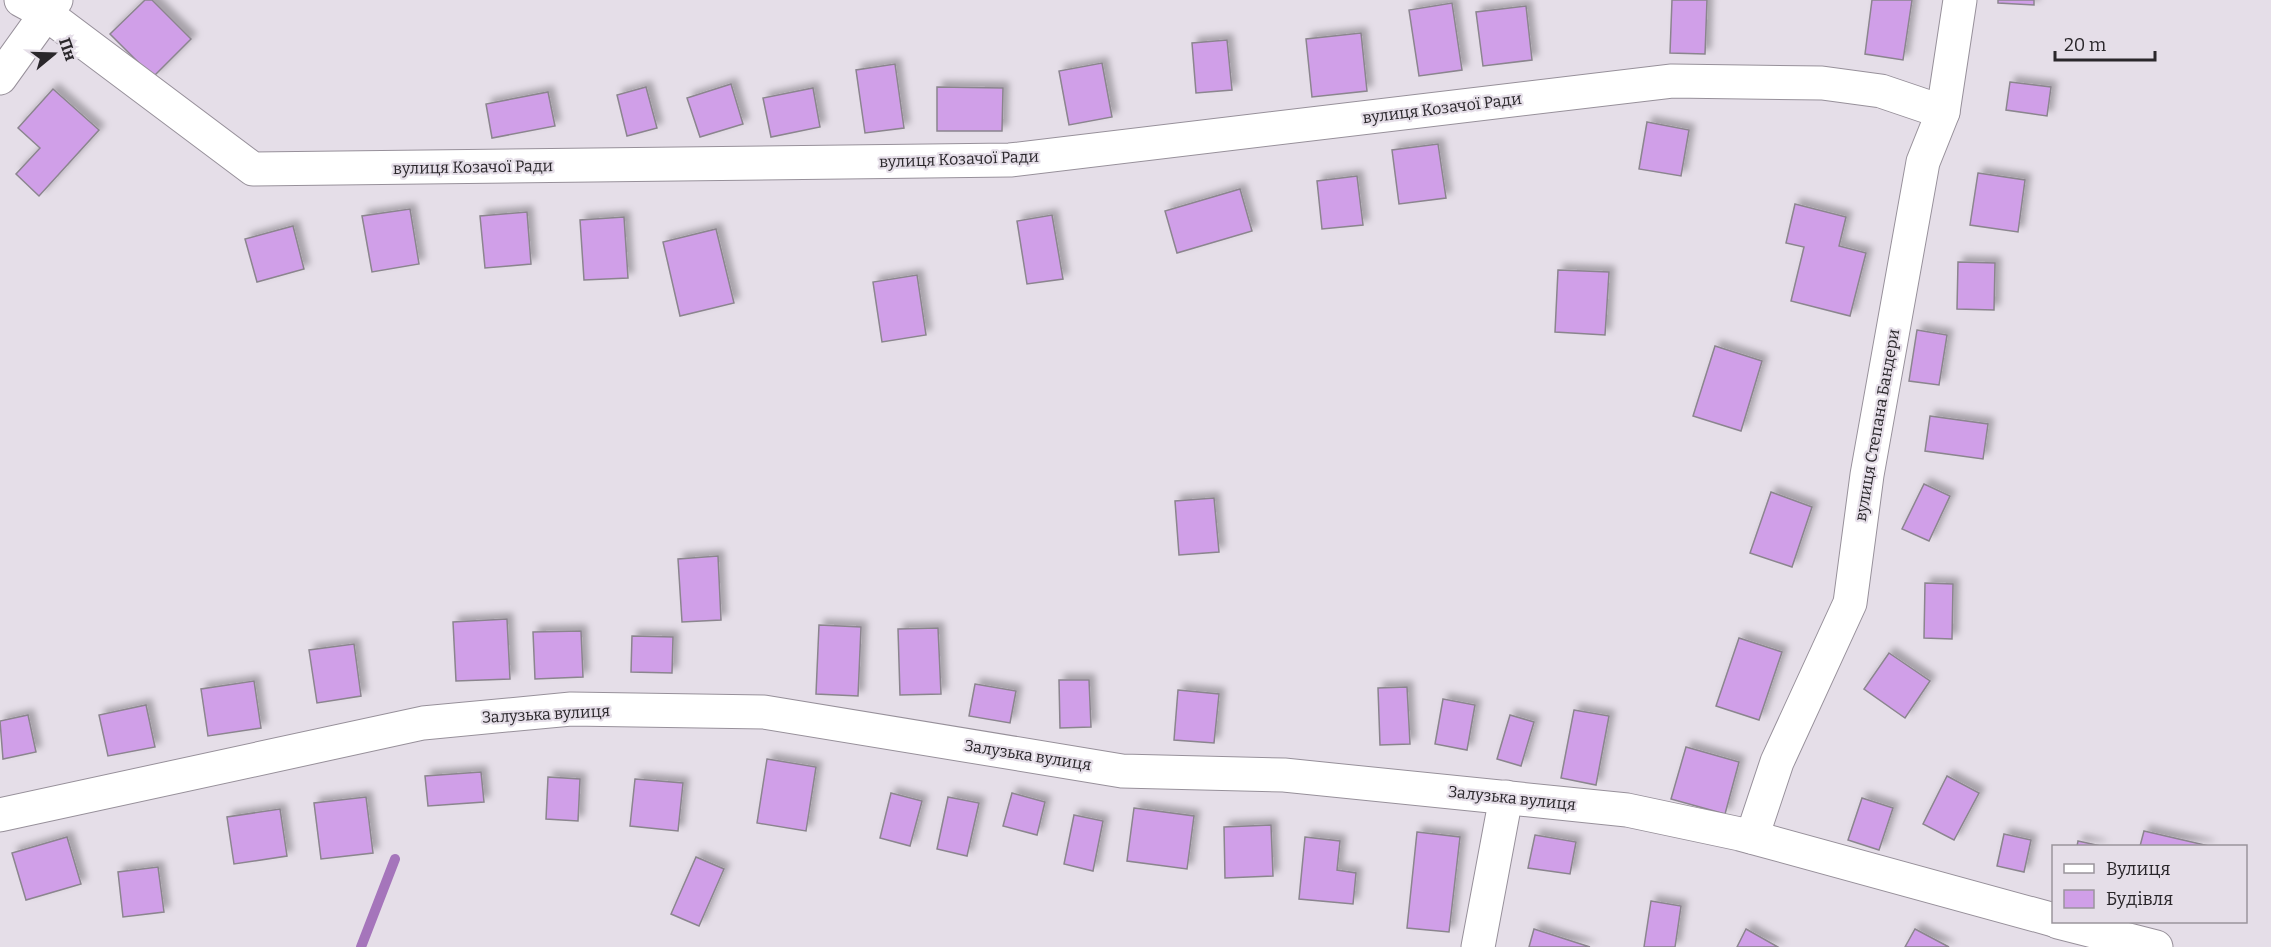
<svg xmlns="http://www.w3.org/2000/svg" width="2271" height="947" viewBox="0 0 2271 947" font-family="Bitter,serif">
	<style>
		.lines { fill: none; stroke-linecap: round; stroke-linejoin: round }
		.stream { stroke: #a575bb; stroke-width: 10 }
		.building { fill: #d09fe8; stroke: #8b858e; stroke-width: 1.5; filter: url(#shadow) }
		.minor-casing { stroke: #97909a; stroke-width: 35 }
		.minor { stroke: #fff; stroke-width: 33 }
		.labels { text-anchor: middle; dominant-baseline: central; stroke-width: 4.5; stroke-linejoin: round; paint-order: stroke }
		.street-label { font-size: 16px; fill: #2a272b; stroke: #e5dee8 }
	</style>
	<defs>
		<filter id="shadow"><feDropShadow dx="5.5" dy="-5.5" stdDeviation="3" flood-color="#0004"/></filter>
	</defs>
	<rect width="100%" height="100%" fill="#e5dee8"/>
	<g class="lines">
		<!-- stream -->
		<path class="stream" d="M 361,947 L 395,859"/>
	</g>
	<!-- building -->
	<g class="building">
		<path d="M 145,0 L 152,0 L 191,39 L 153,77 L 110,34 Z"/>
		<path d="M 1672,0 L 1707,0 L 1705,54 L 1670,53 Z"/>
		<path d="M 1872,0 L 1912,0 L 1903,60 L 1865,54 Z"/>
		<path d="M 1998,0 L 2034,0 L 2034,5 L 1998,3 Z"/>
		<path d="M 1452,3 L 1462,70 L 1419,76 L 1409,10 Z"/>
		<path d="M 1526,6 L 1532,60 L 1483,66 L 1476,12 Z"/>
		<path d="M 1361,33 L 1367,91 L 1312,97 L 1306,39 Z"/>
		<path d="M 1227,40 L 1232,90 L 1196,93 L 1192,43 Z"/>
		<path d="M 1102,63 L 1112,117 L 1069,125 L 1059,71 Z"/>
		<path d="M 895,64 L 904,128 L 865,133 L 856,70 Z"/>
		<path d="M 2010,82 L 2051,87 L 2047,116 L 2006,110 Z"/>
		<path d="M 731,84 L 743,124 L 700,137 L 687,98 Z"/>
		<path d="M 646,87 L 657,128 L 627,136 L 617,95 Z"/>
		<path d="M 937,87 L 1003,88 L 1002,131 L 937,131 Z"/>
		<path d="M 813,88 L 820,127 L 771,137 L 763,98 Z"/>
		<path d="M 53,89 L 99,130 L 39,196 L 16,174 L 40,148 L 18,128 Z"/>
		<path d="M 548,92 L 555,126 L 492,138 L 486,104 Z"/>
		<path d="M 1647,122 L 1689,130 L 1681,176 L 1639,169 Z"/>
		<path d="M 1438,144 L 1446,198 L 1399,204 L 1392,150 Z"/>
		<path d="M 1978,173 L 2025,180 L 2018,232 L 1970,225 Z"/>
		<path d="M 1357,176 L 1363,225 L 1322,229 L 1317,181 Z"/>
		<path d="M 1240,189 L 1252,231 L 1177,253 L 1165,211 Z"/>
		<path d="M 1795,204 L 1846,217 L 1839,246 L 1866,253 L 1850,316 L 1791,301 L 1804,247 L 1786,243 Z"/>
		<path d="M 410,209 L 419,264 L 372,272 L 362,216 Z"/>
		<path d="M 527,212 L 531,264 L 485,268 L 480,216 Z"/>
		<path d="M 1052,215 L 1063,279 L 1027,284 L 1017,221 Z"/>
		<path d="M 624,217 L 628,278 L 584,280 L 580,220 Z"/>
		<path d="M 293,226 L 304,269 L 257,282 L 245,239 Z"/>
		<path d="M 716,229 L 734,303 L 680,316 L 663,242 Z"/>
		<path d="M 1958,262 L 1995,263 L 1994,310 L 1957,309 Z"/>
		<path d="M 1558,270 L 1609,272 L 1605,335 L 1555,332 Z"/>
		<path d="M 917,275 L 926,335 L 882,342 L 873,282 Z"/>
		<path d="M 1917,330 L 1947,335 L 1939,385 L 1909,381 Z"/>
		<path d="M 1715,346 L 1762,361 L 1741,431 L 1693,416 Z"/>
		<path d="M 1930,416 L 1988,424 L 1983,459 L 1925,451 Z"/>
		<path d="M 1924,484 L 1950,496 L 1929,541 L 1902,529 Z"/>
		<path d="M 1771,492 L 1812,507 L 1792,567 L 1750,553 Z"/>
		<path d="M 1214,498 L 1219,552 L 1179,555 L 1175,501 Z"/>
		<path d="M 718,556 L 721,620 L 682,622 L 678,559 Z"/>
		<path d="M 1925,583 L 1953,584 L 1952,639 L 1924,638 Z"/>
		<path d="M 507,619 L 510,679 L 456,681 L 453,622 Z"/>
		<path d="M 819,625 L 861,627 L 858,696 L 816,694 Z"/>
		<path d="M 938,628 L 941,694 L 900,695 L 898,629 Z"/>
		<path d="M 581,631 L 583,677 L 535,679 L 533,632 Z"/>
		<path d="M 632,636 L 673,637 L 672,673 L 631,672 Z"/>
		<path d="M 1739,638 L 1782,652 L 1759,720 L 1716,706 Z"/>
		<path d="M 354,644 L 361,696 L 317,703 L 309,650 Z"/>
		<path d="M 1889,653 L 1930,681 L 1905,718 L 1864,689 Z"/>
		<path d="M 1059,680 L 1089,680 L 1091,727 L 1060,728 Z"/>
		<path d="M 254,681 L 261,728 L 208,736 L 201,689 Z"/>
		<path d="M 975,684 L 1016,691 L 1010,723 L 969,716 Z"/>
		<path d="M 1407,687 L 1410,744 L 1380,745 L 1378,688 Z"/>
		<path d="M 1178,690 L 1219,694 L 1214,743 L 1174,740 Z"/>
		<path d="M 1443,699 L 1475,705 L 1467,750 L 1435,744 Z"/>
		<path d="M 146,705 L 155,747 L 108,756 L 99,715 Z"/>
		<path d="M 1574,710 L 1609,716 L 1596,785 L 1561,778 Z"/>
		<path d="M 28,715 L 36,752 L 3,759 L 0,721 Z"/>
		<path d="M 1510,715 L 1534,722 L 1521,766 L 1497,759 Z"/>
		<path d="M 1686,747 L 1739,762 L 1725,814 L 1671,799 Z"/>
		<path d="M 767,759 L 816,767 L 806,831 L 757,823 Z"/>
		<path d="M 481,772 L 484,802 L 428,806 L 425,776 Z"/>
		<path d="M 1947,776 L 1979,793 L 1954,840 L 1923,824 Z"/>
		<path d="M 548,777 L 580,779 L 578,821 L 546,819 Z"/>
		<path d="M 635,779 L 683,783 L 678,831 L 630,826 Z"/>
		<path d="M 891,793 L 922,801 L 910,846 L 880,838 Z"/>
		<path d="M 1012,793 L 1045,802 L 1037,835 L 1003,826 Z"/>
		<path d="M 366,797 L 373,853 L 321,859 L 314,803 Z"/>
		<path d="M 948,797 L 979,803 L 967,856 L 937,849 Z"/>
		<path d="M 1862,798 L 1893,808 L 1879,850 L 1848,840 Z"/>
		<path d="M 1134,808 L 1194,816 L 1187,869 L 1127,861 Z"/>
		<path d="M 280,809 L 287,856 L 234,864 L 227,817 Z"/>
		<path d="M 1074,815 L 1103,821 L 1093,871 L 1064,864 Z"/>
		<path d="M 1271,825 L 1273,876 L 1225,878 L 1224,827 Z"/>
		<path d="M 2144,831 L 2209,846 L 2140,846 Z"/>
		<path d="M 1417,832 L 1460,837 L 1449,932 L 1407,928 Z"/>
		<path d="M 2004,834 L 2031,840 L 2024,872 L 1997,866 Z"/>
		<path d="M 1535,835 L 1576,842 L 1570,874 L 1528,868 Z"/>
		<path d="M 67,837 L 81,884 L 26,900 L 12,853 Z"/>
		<path d="M 1305,837 L 1340,841 L 1337,870 L 1356,873 L 1353,904 L 1299,899 Z"/>
		<path d="M 2078,841 L 2101,846 L 2077,846 Z"/>
		<path d="M 696,857 L 724,869 L 699,926 L 671,914 Z"/>
		<path d="M 158,867 L 164,912 L 123,917 L 118,872 Z"/>
		<path d="M 1651,901 L 1681,906 L 1675,947 L 1644,947 Z"/>
		<path d="M 1534,929 L 1590,947 L 1529,947 Z"/>
		<path d="M 1746,929 L 1778,947 L 1737,947 Z"/>
		<path d="M 1915,929 L 1949,947 L 1905,947 Z"/>
	</g>
	<g class="lines">
		<defs>
			<g id="minor">
				<path d="M 21,0 L 45,13 L 253,169 L 1010,160 L 1672,81 L 1822,83 L 1881,91 L 1943,112"/>
				<path d="M 0,78 L 56,0"/>
				<path d="M 0,815 L 423,723 L 571,709 L 764,712 L 1122,771 L 1284,775 L 1627,810 L 1740,834 L 2054,920"/>
				<path d="M 1752,837 L 1777,762 L 1850,603 L 1867,475 L 1923,162 L 1943,112 L 1960,0"/>
				<path d="M 2058,922 L 2156,947"/>
				<path d="M 1478,947 L 1506,797"/>
			</g>
		</defs>
		<!-- minor casing -->
		<use href="#minor" class="minor-casing"/>
		<!-- minor -->
		<use href="#minor" class="minor"/>
	</g>
	<g class="labels">
		<!-- street labels -->
		<g class="street-label">
			<text transform="translate(1442 108) rotate(-7)">вулиця Козачої Ради</text>
			<text transform="translate(959 159) rotate(-2)">вулиця Козачої Ради</text>
			<text transform="translate(473 167) rotate(-1)">вулиця Козачої Ради</text>
			<text transform="translate(1877 425) rotate(-80)">вулиця Степана Бандери</text>
			<text transform="translate(546 714) rotate(-3)">Залузька вулиця</text>
			<text transform="translate(1028 755) rotate(9)">Залузька вулиця</text>
			<text transform="translate(1512 798) rotate(6)">Залузька вулиця</text>
		</g>
	</g>
	<!-- legend -->
	<rect x="2052" y="845" width="195" height="78" fill="#e5dee8" stroke="#9a959c" stroke-width="1.5"/>
	<rect x="2064" y="864" width="30" height="9" fill="#ffffff" stroke="#9a959c" stroke-width="1.5"/>
	<text x="2106" y="875" font-size="18" fill="#2a272b">Вулиця</text>
	<rect x="2064" y="890" width="30" height="18" fill="#d09fe8" stroke="#9a959c" stroke-width="1.5"/>
	<text x="2106" y="905" font-size="18" fill="#2a272b">Будівля</text>
	<!-- north arrow -->
	<g transform="translate(54 54) rotate(71)" stroke="#e5dee8" stroke-width="4.5" paint-order="stroke">
	<path d="M0-4.5L10 22L0 15L-10 22Z" fill="#2a272b"/>
	<text y="-9" font-size="16" font-weight="bold" text-anchor="middle" fill="#2a272b">Пн</text>
	</g>
	<!-- scale -->
	<path d="M2055 51v9h100v-9" fill="none" stroke="#2a272b" stroke-width="3"/>
	<text x="2064" y="51" font-size="18" fill="#2a272b" stroke="#e5dee8" stroke-width="4.5" paint-order="stroke">20 m</text>
</svg>
